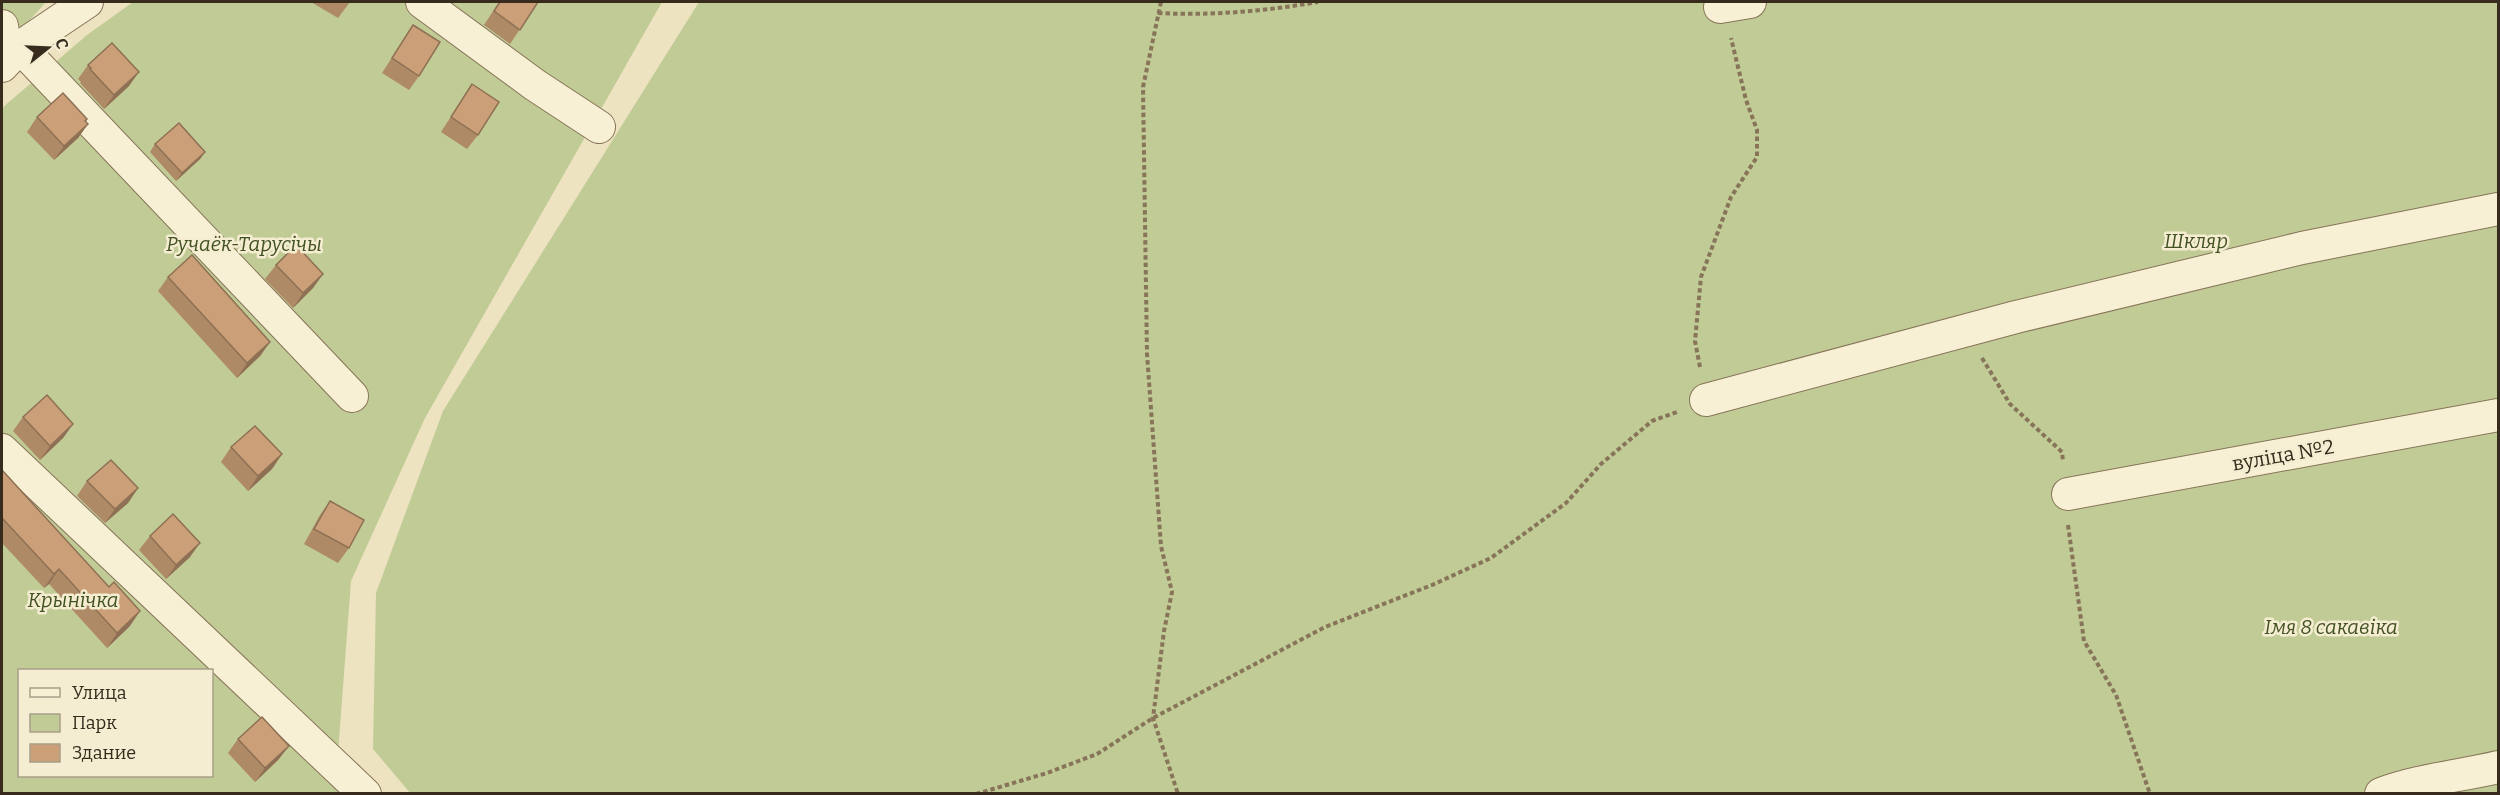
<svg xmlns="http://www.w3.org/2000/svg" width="2500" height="795" viewBox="0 0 2500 795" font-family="Bitter,serif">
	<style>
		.green { fill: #c1cb96; fill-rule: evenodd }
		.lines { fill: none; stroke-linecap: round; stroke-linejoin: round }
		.minor-casing { stroke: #877459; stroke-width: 34 }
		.path { stroke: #877459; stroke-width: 4; stroke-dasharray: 4.5 3; stroke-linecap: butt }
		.minor { stroke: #f8f0d5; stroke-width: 32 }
		.wall { fill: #af8a67 }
		.shaded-wall { fill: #8e7054 }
		.building { fill: #cba078; stroke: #8e7054; stroke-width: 1.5 }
		.labels { text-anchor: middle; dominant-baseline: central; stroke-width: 5; stroke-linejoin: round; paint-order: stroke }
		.park-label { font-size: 20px; font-style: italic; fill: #445324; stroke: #f5edd1 }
		.street-label { font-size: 20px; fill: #372b1d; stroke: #f5edd1 }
	</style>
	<rect width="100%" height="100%" fill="#ede3c1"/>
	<!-- green -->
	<g class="green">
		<path d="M 2,2 L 46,2 L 2,51 Z"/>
		<path d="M 133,2 L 662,2 L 425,418 L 351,581 L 338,753 L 378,793 L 2,793 L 2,108 L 87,35 ZM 20,670 L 212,670 L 212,776 L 20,776 Z"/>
		<path d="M 699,2 L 2498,2 L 2498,793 L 411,794 L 373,749 L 376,593 L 443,411 Z"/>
	</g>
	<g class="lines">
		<defs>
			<g id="minor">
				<path d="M 422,2 L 535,85 L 599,127"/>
				<path d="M 1720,7 L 1750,2"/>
				<path d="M 2,26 L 7,59"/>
				<path d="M 20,47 L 352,396"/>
				<path d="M 2,66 L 20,47 L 87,2"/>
				<path d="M 1706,400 L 2016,317 L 2302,248 L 2498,209"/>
				<path d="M 2,450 L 365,794"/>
				<path d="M 2068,494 L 2498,415"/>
				<path d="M 2381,794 C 2418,780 2460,776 2498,767"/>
			</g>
		</defs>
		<!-- minor casing -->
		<use href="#minor" class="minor-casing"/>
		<!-- path -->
		<g class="path">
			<path d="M 1161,2 L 1143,87 L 1147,354 L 1161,546 L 1172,592 L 1164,631 L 1153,718 L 1178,794"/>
			<path d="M 1158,13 C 1212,16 1265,11 1318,2"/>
			<path d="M 1982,358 L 2010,404 L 2062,452 L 2063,461"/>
			<path d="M 1700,367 L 1695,341 L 1701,277 L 1731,197 L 1757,157 L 1757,130 L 1746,100 L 1731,38"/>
			<path d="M 2068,525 L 2084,641 L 2116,695 L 2150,794"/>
			<path d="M 976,794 L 1047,773 L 1097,754 L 1153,718 L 1325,627 L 1432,585 L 1491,558 L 1566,503 L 1601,464 L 1652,421 L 1677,412"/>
		</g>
		<!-- minor -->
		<use href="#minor" class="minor"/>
	</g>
	<!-- wall -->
	<g class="wall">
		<path d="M 311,2 L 350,2 L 338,18 Z"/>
		<path d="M 499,2 L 538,2 L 510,44 L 484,25 Z"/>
		<path d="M 413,25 L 419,76 L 409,90 L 382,73 Z"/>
		<path d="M 88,65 L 129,86 L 104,109 L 80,83 L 81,82 L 78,79 Z"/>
		<path d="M 472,84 L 478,135 L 467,149 L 441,132 Z"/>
		<path d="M 37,117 L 87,119 L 86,122 L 88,124 L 78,138 L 54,160 L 27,132 Z"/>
		<path d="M 155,144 L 205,152 L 200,159 L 176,181 L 150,152 Z"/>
		<path d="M 276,265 L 323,274 L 313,288 L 293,308 L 265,279 Z"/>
		<path d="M 168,277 L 270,342 L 260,356 L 237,378 L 158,291 Z"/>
		<path d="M 23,417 L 73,424 L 63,438 L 40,460 L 13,431 Z"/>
		<path d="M 231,447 L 282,454 L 272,469 L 248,491 L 221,462 Z"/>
		<path d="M 2,470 L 130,626 L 107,648 L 49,584 L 44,588 L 2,543 Z"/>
		<path d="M 87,481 L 138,488 L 128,503 L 105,523 L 77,496 Z"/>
		<path d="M 330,501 L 349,548 L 338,563 L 304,544 L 320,515 Z"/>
		<path d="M 150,536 L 190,557 L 166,579 L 139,550 Z"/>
		<path d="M 238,739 L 289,746 L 278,760 L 255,782 L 228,753 Z"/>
	</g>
	<!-- shaded-wall -->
	<g class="shaded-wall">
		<path d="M 139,72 L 129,86 L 104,109 L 114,95 Z"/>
		<path d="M 88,124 L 78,138 L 54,160 L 64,146 Z"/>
		<path d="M 205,152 L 200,159 L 176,181 L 182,173 Z"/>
		<path d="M 323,274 L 313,288 L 293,308 L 303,293 Z"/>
		<path d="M 270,342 L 260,356 L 237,378 L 247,363 Z"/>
		<path d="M 73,424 L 63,438 L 40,460 L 50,446 Z"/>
		<path d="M 282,454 L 272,469 L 248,491 L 258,476 Z"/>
		<path d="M 138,488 L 128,503 L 105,523 L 115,509 Z"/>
		<path d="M 200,543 L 190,557 L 166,579 L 176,565 Z"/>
		<path d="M 59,569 L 49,584 L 44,588 L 54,574 Z"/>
		<path d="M 140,611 L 130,626 L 107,648 L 117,633 Z"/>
		<path d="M 289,746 L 278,760 L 255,782 L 265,768 Z"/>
	</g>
	<!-- building -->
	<g class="building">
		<path d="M 500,2 L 538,2 L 520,30 L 494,11 Z"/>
		<path d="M 413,25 L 440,42 L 419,76 L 392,58 Z"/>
		<path d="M 112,43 L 139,72 L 114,95 L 90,69 L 91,68 L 88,65 Z"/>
		<path d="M 472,84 L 499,102 L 478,135 L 451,117 Z"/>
		<path d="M 63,93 L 87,119 L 85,121 L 88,124 L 64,146 L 37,117 Z"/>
		<path d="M 179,123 L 205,152 L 182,173 L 155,144 Z"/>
		<path d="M 296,245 L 323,274 L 303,293 L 276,265 Z"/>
		<path d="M 192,255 L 270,342 L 247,363 L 168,277 Z"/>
		<path d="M 47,395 L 73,424 L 50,446 L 23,417 Z"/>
		<path d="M 255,426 L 282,454 L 258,476 L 231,447 Z"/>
		<path d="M 111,460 L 138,488 L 115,509 L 87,481 Z"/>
		<path d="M 2,470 L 109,587 L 114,582 L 140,611 L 117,633 L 59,569 L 54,574 L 2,518 Z"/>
		<path d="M 330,501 L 364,520 L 349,548 L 314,529 Z"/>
		<path d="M 173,514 L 200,543 L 176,565 L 150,536 Z"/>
		<path d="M 262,717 L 289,746 L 265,768 L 238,739 Z"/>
	</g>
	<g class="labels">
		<!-- park labels -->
		<g class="park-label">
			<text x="2196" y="241">Шкляр</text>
			<text x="244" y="244">Ручаёк-Тарусічы</text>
			<text x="73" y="600">Крынічка</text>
			<text x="2331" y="627">Імя 8 сакавіка</text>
		</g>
		<!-- street labels -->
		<g class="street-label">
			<text transform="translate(2283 455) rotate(-10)">вуліца №2</text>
		</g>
	</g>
	<!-- border -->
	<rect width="2500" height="795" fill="none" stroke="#372b1d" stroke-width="6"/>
	<!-- legend -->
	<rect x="18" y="669" width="195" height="108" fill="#f5edd1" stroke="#a99f89" stroke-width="1.5"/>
	<rect x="30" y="688" width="30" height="9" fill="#f8f0d5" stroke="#a99f89" stroke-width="1.5"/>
	<text x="72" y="699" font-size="18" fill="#372b1d">Улица</text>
	<rect x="30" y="714" width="30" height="18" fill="#c1cb96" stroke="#a99f89" stroke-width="1.5"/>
	<text x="72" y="729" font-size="18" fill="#372b1d">Парк</text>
	<rect x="30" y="744" width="30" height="18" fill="#cba078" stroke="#a99f89" stroke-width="1.5"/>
	<text x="72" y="759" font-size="18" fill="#372b1d">Здание</text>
	<!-- north arrow -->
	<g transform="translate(48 48) rotate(72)" stroke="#f5edd1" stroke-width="4.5" paint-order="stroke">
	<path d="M0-4.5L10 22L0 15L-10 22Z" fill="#372b1d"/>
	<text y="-9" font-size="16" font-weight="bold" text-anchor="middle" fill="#372b1d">С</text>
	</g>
</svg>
